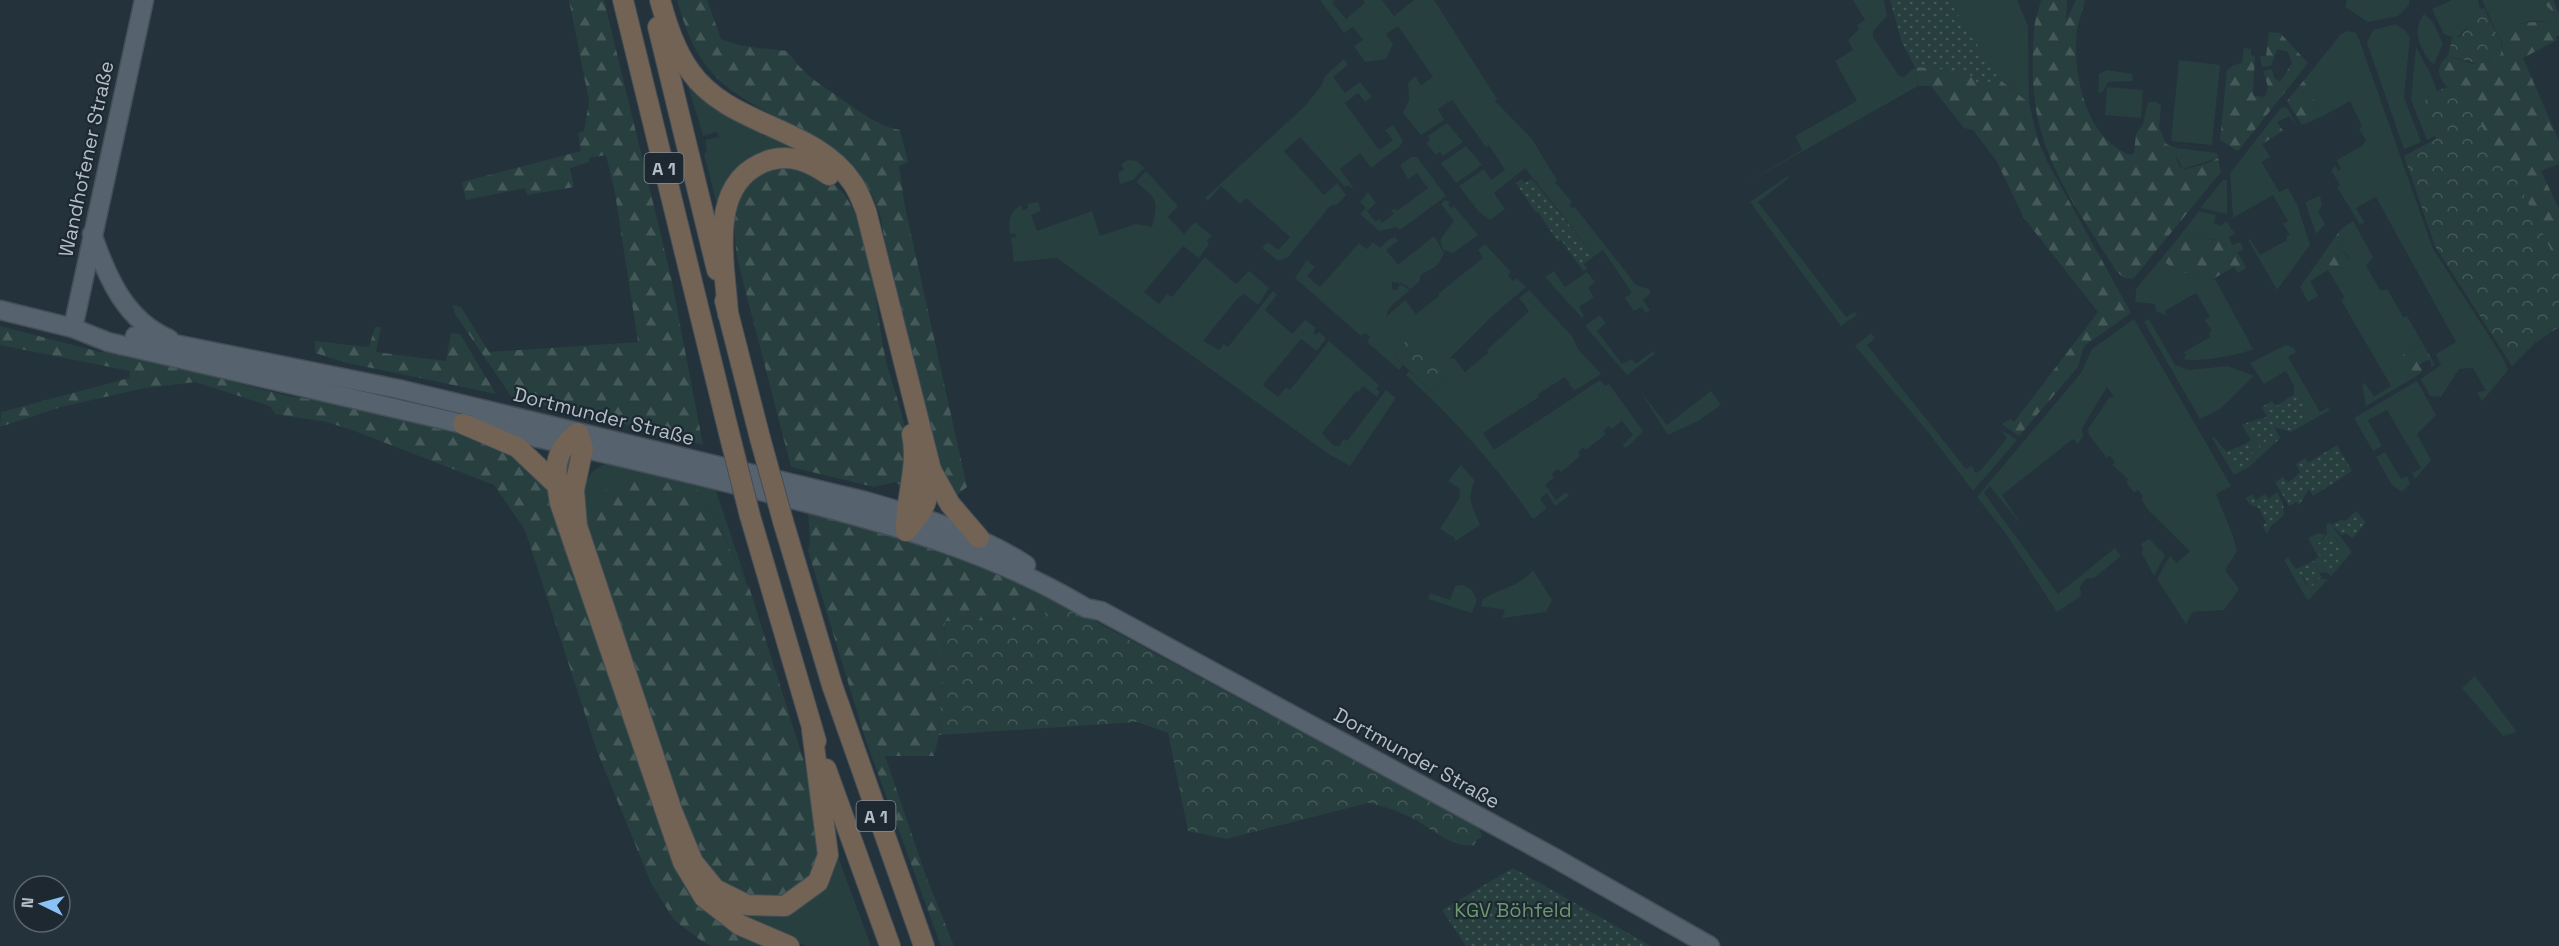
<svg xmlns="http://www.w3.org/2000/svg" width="2559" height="946" viewBox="0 0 2559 946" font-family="'Space Grotesk',sans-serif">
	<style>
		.grass { fill: #273f3e }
		.forest { fill: url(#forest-firs) }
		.park { fill: url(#park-crowns) }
		.garden { fill: url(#garden-dots) }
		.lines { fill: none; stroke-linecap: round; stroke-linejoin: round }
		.major-casing { stroke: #444f58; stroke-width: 21 }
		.highway-casing { stroke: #434e57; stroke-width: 22 }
		.major { stroke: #56626d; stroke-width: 18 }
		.highway { stroke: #726355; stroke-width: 20 }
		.highway-bridge-casing { stroke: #434e57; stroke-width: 22; stroke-linecap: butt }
		.highway-bridge { stroke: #726355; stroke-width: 20 }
		.labels { text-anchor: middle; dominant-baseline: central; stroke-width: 4.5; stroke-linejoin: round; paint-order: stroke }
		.shield { fill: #1d2831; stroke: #86919b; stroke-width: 1.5 }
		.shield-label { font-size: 18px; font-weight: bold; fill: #b3bec8 }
		.street-label { font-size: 20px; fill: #b3bec8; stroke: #1d2831 }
		.park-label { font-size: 20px; fill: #6b986f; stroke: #1d2831 }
	</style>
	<defs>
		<pattern id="forest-firs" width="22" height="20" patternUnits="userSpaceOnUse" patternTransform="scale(1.5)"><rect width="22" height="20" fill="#273f3e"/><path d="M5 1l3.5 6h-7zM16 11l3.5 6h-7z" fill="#445958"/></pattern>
		<pattern id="park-crowns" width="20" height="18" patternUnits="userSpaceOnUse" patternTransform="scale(1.5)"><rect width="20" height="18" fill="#273f3e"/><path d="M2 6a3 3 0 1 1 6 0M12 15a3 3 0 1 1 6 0" fill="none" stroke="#445958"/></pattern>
		<pattern id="garden-dots" width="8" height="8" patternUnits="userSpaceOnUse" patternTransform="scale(1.5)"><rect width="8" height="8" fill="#273f3e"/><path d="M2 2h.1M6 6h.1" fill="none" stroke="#445958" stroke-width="1.8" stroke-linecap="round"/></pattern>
	</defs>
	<rect width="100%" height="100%" fill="#24323c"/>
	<!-- grass -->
	<g class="grass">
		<path d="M 1320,0 L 1335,0 L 1332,3 L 1346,19 L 1365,3 L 1363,0 L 1382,0 L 1394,16 L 1414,0 L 1434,0 L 1497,99 L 1495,101 L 1532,139 L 1557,180 L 1555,182 L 1572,202 L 1569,204 L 1572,208 L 1575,207 L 1636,285 L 1649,289 L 1651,293 L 1643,300 L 1650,310 L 1646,313 L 1641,307 L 1634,311 L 1625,298 L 1632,293 L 1603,250 L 1594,256 L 1525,168 L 1494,193 L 1505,209 L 1490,220 L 1479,212 L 1459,186 L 1484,169 L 1491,180 L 1505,170 L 1489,145 L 1486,147 L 1452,100 L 1438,109 L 1444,120 L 1421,135 L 1403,113 L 1409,100 L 1408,83 L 1415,76 L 1421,85 L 1433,77 L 1398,26 L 1386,34 L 1393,44 L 1386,59 L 1365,62 L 1354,46 L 1363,40 L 1353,27 L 1344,33 Z"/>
		<path d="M 1853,0 L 1884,0 L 1887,16 L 1873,31 L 1873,37 L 1899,76 L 1904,77 L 1915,67 L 1918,86 L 1738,188 L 1802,150 L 1795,136 L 1857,101 L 1835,61 L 1853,50 L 1848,40 L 1859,29 L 1857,25 L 1865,20 Z"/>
		<path d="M 1949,0 L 2017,0 L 2028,26 L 2029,103 L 1994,74 Z"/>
		<path d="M 2347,0 L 2409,0 L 2409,5 L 2398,16 L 2368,22 L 2345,7 Z"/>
		<path d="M 2452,0 L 2478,0 L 2480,9 L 2463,23 L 2467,27 L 2456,39 L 2444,34 L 2432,9 Z"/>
		<path d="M 2482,0 L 2541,0 L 2559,20 L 2556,23 C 2530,20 2517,18 2501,43 Z"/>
		<path d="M 2424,14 L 2433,22 L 2443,44 L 2434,64 L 2430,62 C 2420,46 2411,32 2424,14 Z"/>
		<path d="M 2396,24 L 2406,31 L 2410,38 L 2404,97 L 2421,142 L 2404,149 L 2367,43 L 2373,30 Z"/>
		<path d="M 2347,31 L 2356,33 L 2360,42 L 2433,249 L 2502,356 L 2508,370 L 2482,401 L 2477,392 L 2486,391 L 2473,368 L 2459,369 L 2441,397 L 2430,396 L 2421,379 L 2441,365 L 2436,354 L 2456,342 L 2376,197 L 2356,208 L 2364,222 L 2363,224 L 2359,223 L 2337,187 L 2340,185 L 2331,170 L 2336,166 L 2338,171 L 2341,169 L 2337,160 L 2363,145 L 2366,140 L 2359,129 L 2362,126 L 2350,101 L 2323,116 L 2310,94 L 2309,74 L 2340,35 Z"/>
		<path d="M 2416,47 L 2430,73 L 2437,91 L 2422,107 L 2435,136 L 2427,140 L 2411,100 Z"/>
		<path d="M 1344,59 L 1348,65 L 1333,77 L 1345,93 L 1360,82 L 1372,97 L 1365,102 L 1358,93 L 1345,103 L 1379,150 L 1393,140 L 1385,130 L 1393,125 L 1403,141 L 1399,147 L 1371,168 L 1360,153 L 1340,169 L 1353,187 L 1351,188 L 1348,185 L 1345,187 L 1300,137 L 1284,151 L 1324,195 L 1337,183 L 1346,195 L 1338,204 L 1330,206 L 1288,257 L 1278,261 L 1262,248 L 1268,242 L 1278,250 L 1290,237 L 1246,198 L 1240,204 L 1221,186 L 1208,201 L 1205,198 L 1305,106 L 1321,86 L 1325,76 Z"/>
		<path d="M 2179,60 L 2220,65 L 2212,145 L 2171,141 Z"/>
		<path d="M 2107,70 L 2132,74 L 2133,81 L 2108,82 L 2103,92 L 2098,93 L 2099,74 Z"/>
		<path d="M 686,79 L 713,109 L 784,138 L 799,151 L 716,201 L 704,154 L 707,151 L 705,140 L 719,137 L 717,132 L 703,136 Z"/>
		<path d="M 2107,87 L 2143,90 L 2141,118 L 2105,115 Z"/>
		<path d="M 1447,123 L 1463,142 L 1443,156 L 1440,152 L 1436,155 L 1426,143 L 1430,140 L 1428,136 Z"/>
		<path d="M 2252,145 L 2279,192 L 2288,188 L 2297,204 L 2310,245 L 2277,290 L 2248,240 L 2250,239 L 2260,255 L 2287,240 L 2286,237 L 2290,235 L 2283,224 L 2288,221 L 2273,195 L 2233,218 L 2230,173 Z"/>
		<path d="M 1466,146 L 1482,165 L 1456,183 L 1441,163 Z"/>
		<path d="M 2177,148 L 2217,153 L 2218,158 L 2183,169 L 2176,156 Z"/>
		<path d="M 1411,157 L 1417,157 L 1446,196 L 1400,230 L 1397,227 L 1379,231 L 1360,214 L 1366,208 L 1360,202 L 1368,192 L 1376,203 L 1367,211 L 1376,222 L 1379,219 L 1382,223 L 1394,214 L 1391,210 L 1394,209 L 1397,211 L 1428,188 L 1417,173 L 1408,179 L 1400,165 Z"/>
		<path d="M 1128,160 L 1137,161 L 1144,168 L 1133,180 L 1120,184 L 1118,173 L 1124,170 L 1121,164 Z"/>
		<path d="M 1146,171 L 1178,206 L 1168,217 L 1184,234 L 1195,222 L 1214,238 L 1210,237 L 1207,241 L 1209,244 L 1199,258 L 1183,246 L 1144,292 L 1159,304 L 1167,294 L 1172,297 L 1205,257 L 1236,284 L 1249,271 L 1269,288 L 1258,305 L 1244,294 L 1237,299 L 1203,341 L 1219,350 L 1224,344 L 1228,347 L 1273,291 L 1277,295 L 1265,310 L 1292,334 L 1305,320 L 1316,328 L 1313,333 L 1316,335 L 1319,332 L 1326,338 L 1317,351 L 1301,339 L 1263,385 L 1278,397 L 1286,387 L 1290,390 L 1329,341 L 1379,385 L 1376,389 L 1380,392 L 1377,397 L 1363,386 L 1358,393 L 1356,391 L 1322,433 L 1334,446 L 1339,446 L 1344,439 L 1347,441 L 1386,390 L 1396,398 L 1350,466 L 1330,455 L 1057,258 L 1014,262 L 1011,238 L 1016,237 L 1015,233 L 1010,234 C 1008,222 1009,211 1021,205 L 1023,210 L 1028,208 L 1027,204 L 1038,202 L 1041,211 L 1031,215 L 1037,231 L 1092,211 L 1100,236 L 1136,224 L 1152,227 C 1158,199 1158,200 1136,182 Z"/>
		<path d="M 1788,176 L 1789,178 L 1758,202 L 1846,317 L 1855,312 L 1857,315 L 1841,326 L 1750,202 Z"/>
		<path d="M 2223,180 L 2227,180 L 2227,214 L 2200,208 Z"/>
		<path d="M 2320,196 L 2322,205 L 2318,212 L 2325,224 L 2316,234 L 2305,202 Z"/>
		<path d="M 1445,200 L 1450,202 L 1448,205 L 1451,208 L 1454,206 L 1478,235 L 1453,253 L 1443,250 L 1440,240 L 1454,221 L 1441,204 Z"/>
		<path d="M 2199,211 L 2216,215 L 2214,223 L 2221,226 L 2226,221 L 2235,234 L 2229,237 L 2232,245 L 2240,242 L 2244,249 L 2234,255 L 2220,239 L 2209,240 L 2182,233 Z"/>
		<path d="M 2353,221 L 2373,257 L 2366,266 L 2380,290 L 2388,290 L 2403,317 L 2407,316 L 2423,344 L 2401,356 L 2410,377 L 2415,377 L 2366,406 L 2362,384 L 2365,383 L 2374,397 L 2391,386 L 2341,300 L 2345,298 L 2328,270 L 2310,281 L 2318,296 L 2308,302 L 2300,287 L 2317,263 L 2346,269 L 2350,257 L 2336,247 L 2345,235 L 2341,229 Z"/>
		<path d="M 1434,236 L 1444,253 C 1436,270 1436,265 1421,275 L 1419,282 L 1411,289 L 1401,283 L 1392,282 L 1392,289 L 1397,290 L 1400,284 L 1410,290 L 1389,308 L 1386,317 L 1405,300 L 1416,314 L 1439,296 L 1438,294 L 1483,258 L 1478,250 L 1485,244 L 1511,272 L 1508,275 L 1513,281 L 1517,278 L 1526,287 L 1492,316 L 1450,358 L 1455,359 L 1465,372 L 1488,353 L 1487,350 L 1529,311 L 1519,298 L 1529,290 L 1572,336 L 1578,349 L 1601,374 L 1574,391 L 1565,377 L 1538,394 L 1539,397 L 1483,433 L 1494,450 L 1600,380 L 1605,386 L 1609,384 L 1643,431 L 1626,448 L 1622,445 L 1633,435 L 1622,421 L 1612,429 L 1609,426 L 1603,431 L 1606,434 L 1586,450 L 1583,447 L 1578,452 L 1580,456 L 1561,472 L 1558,469 L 1552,474 L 1554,477 L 1545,485 L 1556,500 L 1566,492 L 1569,496 L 1555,506 L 1547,493 L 1540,499 L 1547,508 L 1535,518 L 1532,518 C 1495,464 1454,419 1406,375 L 1409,371 L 1432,392 L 1447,375 L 1393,355 L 1403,365 L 1399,370 L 1367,342 L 1370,337 L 1365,333 L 1361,336 L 1295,278 L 1307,260 L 1315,267 L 1307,276 L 1320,287 L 1359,243 L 1367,249 L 1373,242 L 1380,248 L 1388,240 L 1395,237 L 1398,241 L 1386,250 L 1398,265 Z"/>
		<path d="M 2161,259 C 2175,271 2184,275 2203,274 L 2211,280 L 2215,279 L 2253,349 C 2241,355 2195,363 2183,359 L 2186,356 L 2184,352 L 2210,337 L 2209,333 L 2212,331 L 2205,320 L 2210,317 L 2196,293 L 2165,311 L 2167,316 L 2156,311 L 2155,304 L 2135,302 L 2136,289 Z"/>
		<path d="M 1554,271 L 1565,287 L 1587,272 L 1595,282 L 1588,288 L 1594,297 L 1579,307 L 1584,316 L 1582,318 L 1545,277 Z"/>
		<path d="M 1600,315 L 1606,323 L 1597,331 L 1622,364 L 1632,359 L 1636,364 L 1653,351 L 1655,354 L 1627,375 L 1585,326 Z"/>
		<path d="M 2134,319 L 2231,486 L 2216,494 L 2233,536 L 2237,551 L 2225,570 L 2239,589 L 2224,610 L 2193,612 L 2186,624 L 2157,579 L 2168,559 L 2170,556 L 2177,563 L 2190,551 L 2149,511 L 2141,499 L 2143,496 L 2138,490 L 2134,493 L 2126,482 L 2128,479 L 2112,465 L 2115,462 L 2110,456 L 2107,458 L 2089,435 L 2088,429 L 2109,398 L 2114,397 L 2107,387 L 2082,428 L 2083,436 L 2078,444 L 2073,439 L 2002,495 L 2022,526 L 1990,486 L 1984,493 L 2058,594 L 2115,548 L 2121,556 L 2094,578 L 2086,578 L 2080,587 L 2081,596 L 2057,612 L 2006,534 L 1977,497 L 2081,373 L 2092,349 Z"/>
		<path d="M 2149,319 L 2175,365 L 2189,370 L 2228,366 L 2254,376 L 2220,409 L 2200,419 L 2144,322 Z"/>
		<path d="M 1871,333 L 1875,338 L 1867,345 L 1966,469 L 1972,465 L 1975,473 L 1981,470 L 2007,438 L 2001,430 L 2017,440 L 1973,491 L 1929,433 L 1855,346 Z"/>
		<path d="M 2286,345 L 2294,348 L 2296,352 L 2288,357 L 2320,412 L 2328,407 L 2330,410 L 2300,427 L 2307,412 L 2294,398 L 2294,386 L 2286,371 L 2264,384 L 2250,363 Z"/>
		<path d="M 2417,381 L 2436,415 L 2417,434 L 2431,460 L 2415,479 L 2412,473 L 2421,468 L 2387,410 L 2368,420 L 2382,446 L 2373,451 L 2354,418 Z"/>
		<path d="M 1640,391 L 1667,425 L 1711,391 L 1721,405 L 1698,421 L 1668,435 Z"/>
		<path d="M 2246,423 L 2259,446 L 2267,440 L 2274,444 L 2249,467 L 2234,475 L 2212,438 L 2214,437 L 2231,457 L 2231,464 L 2247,465 L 2254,458 L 2250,445 L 2245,444 L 2251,440 L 2242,425 Z"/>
		<path d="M 2385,452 L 2401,479 L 2407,476 L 2410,484 L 2402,492 L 2392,485 L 2376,457 Z"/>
		<path d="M 610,463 L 714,485 L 747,583 L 710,508 L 697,490 L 584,519 C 581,495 582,469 610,463 Z"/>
		<path d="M 1461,465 L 1475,481 C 1466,499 1473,507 1480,525 L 1454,542 L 1455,538 L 1440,529 L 1460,497 L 1459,488 L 1448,481 Z"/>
		<path d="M 2330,523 L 2352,552 L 2331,576 L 2326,572 L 2320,573 L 2313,561 L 2318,557 L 2308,538 L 2318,533 L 2326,535 L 2315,547 L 2332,568 L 2339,559 L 2338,541 L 2332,533 L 2327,532 L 2326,525 Z"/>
		<path d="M 2149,539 L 2165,555 L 2154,576 L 2141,552 L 2143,550 L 2141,544 Z"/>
		<path d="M 2288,557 C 2293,567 2303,575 2306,584 L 2312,588 L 2317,579 L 2328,579 L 2309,600 L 2306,598 L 2284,560 Z"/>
		<path d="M 1533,570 L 1552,600 L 1546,612 L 1502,618 L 1505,610 L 1481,606 L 1483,599 C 1502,588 1519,587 1533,570 Z"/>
		<path d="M 1463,585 L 1472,590 L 1477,600 L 1472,613 L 1428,599 L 1430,593 L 1450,600 L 1455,586 Z"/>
		<path d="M 2475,676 L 2517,732 L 2503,736 L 2462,688 Z"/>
		<path d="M 836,851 L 871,946 L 806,946 L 764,930 L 726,904 Z"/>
	</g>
	<!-- forest -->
	<g class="forest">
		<path d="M 569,0 L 604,0 L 671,277 L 703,445 L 594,416 L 513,399 L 455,314 L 453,305 L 461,307 L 489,352 L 638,342 L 615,193 L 606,155 L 589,158 L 589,162 L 570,168 L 574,187 L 527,195 L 525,188 L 466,200 L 462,182 L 581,151 L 578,133 L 584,131 L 589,101 Z"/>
		<path d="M 677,0 L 707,0 L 721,39 C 741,48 765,48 787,51 C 809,81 819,82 847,103 C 865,115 878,126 900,130 L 908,162 L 899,166 L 905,207 L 967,487 L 956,496 L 940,473 L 884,251 C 885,228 880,209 869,189 C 834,126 764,124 716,77 C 695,56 685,28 677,0 Z"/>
		<path d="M 2041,0 L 2067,0 L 2066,21 L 2076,0 L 2085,0 C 2082,13 2076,27 2076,41 C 2075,82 2087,138 2130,155 L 2134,153 L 2136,134 L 2143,124 L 2148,102 L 2156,102 L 2161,105 L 2159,127 L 2166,144 L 2177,148 C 2175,157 2176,163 2183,169 C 2191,169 2212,162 2218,158 L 2221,172 L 2133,279 L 2124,278 L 2116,271 C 2091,230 2059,187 2044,141 C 2032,106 2031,68 2034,31 C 2034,21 2039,11 2041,0 Z"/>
		<path d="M 2541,0 L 2553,0 L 2559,13 L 2559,35 L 2555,37 L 2557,40 L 2523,58 L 2559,141 L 2559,164 L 2541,171 L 2559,209 L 2559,267 L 2502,150 L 2488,156 L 2483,145 L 2490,141 L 2458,85 L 2448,87 C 2436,78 2436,64 2448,56 L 2473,64 L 2501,54 C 2501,19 2530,21 2556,23 L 2557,17 Z"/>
		<path d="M 2269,32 L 2280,33 L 2308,63 L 2238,151 L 2220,140 L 2227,70 L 2234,65 L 2242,63 L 2244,48 L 2251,49 L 2251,55 L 2255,56 L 2253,93 L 2254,96 L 2265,97 L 2268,87 L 2263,71 L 2272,69 L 2274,78 L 2280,82 L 2292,63 L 2288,52 L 2277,49 L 2271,66 L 2262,67 L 2260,56 L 2266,56 Z"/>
		<path d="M 1915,67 C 1933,67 1947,72 1966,70 L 1981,87 L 1998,78 L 2029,103 L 2038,141 L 2048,163 L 2131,313 L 2084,346 L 2078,367 L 2019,436 L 2002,424 L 2010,419 L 2014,422 L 2098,312 L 2024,218 L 1996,160 L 1973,130 L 1964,128 L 1931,86 L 1918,86 Z"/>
		<path d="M 2309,74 L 2316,81 L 2310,94 L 2323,116 L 2302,125 L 2287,101 Z"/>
		<path d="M 2282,107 L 2287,108 L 2296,124 L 2289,116 L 2277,122 L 2283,131 L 2262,144 L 2270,157 L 2261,162 L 2252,145 Z"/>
		<path d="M 788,163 C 809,171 829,175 843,193 C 875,236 874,306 885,356 C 891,385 906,416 907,445 C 907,458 906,474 900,485 L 895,482 L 874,487 L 791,467 L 738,262 C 734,236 728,196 753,177 C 761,170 778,167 788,163 Z"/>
		<path d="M 2341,229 L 2346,235 L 2336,247 L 2356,263 L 2346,269 L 2317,263 Z"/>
		<path d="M 2182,233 L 2209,240 L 2220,239 L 2234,255 L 2238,253 L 2246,268 L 2238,273 L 2234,267 L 2211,280 L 2202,274 C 2184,275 2175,271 2161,259 Z"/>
		<path d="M 0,326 L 100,352 L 125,354 L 288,396 L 335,403 L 471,437 L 505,448 L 549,490 L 677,856 L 769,946 L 712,946 L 703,942 L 674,920 L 651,883 L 597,751 L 525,530 L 494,485 L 352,430 L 327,422 L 275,414 L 270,406 L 195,382 L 140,389 L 61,407 L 0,427 L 1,412 L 129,378 L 130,371 L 0,345 Z"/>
		<path d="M 375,327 L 381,327 L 376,352 L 446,361 L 451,333 L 460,334 L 496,394 L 343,362 L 315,353 L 315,341 L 369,347 Z"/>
		<path d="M 2423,344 L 2435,365 L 2431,367 L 2431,361 L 2427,360 L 2419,365 L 2423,371 L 2415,377 L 2410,377 L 2402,365 L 2401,356 Z"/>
		<path d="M 629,479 L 674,483 L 697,490 L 710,508 L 750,590 L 819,809 L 823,850 L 813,876 L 781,900 L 731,893 L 693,852 L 584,519 C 596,499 605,484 629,479 Z"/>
		<path d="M 808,512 L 842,522 L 891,532 L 994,567 L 1056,600 L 1039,620 L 945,621 L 939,735 L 934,756 L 885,756 L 926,876 L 954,946 L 941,946 L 865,738 L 808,551 L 810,542 Z"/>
	</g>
	<!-- park -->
	<g class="park">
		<path d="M 2484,8 L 2501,43 L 2501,54 C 2483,71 2469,60 2448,56 L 2452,38 L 2460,37 L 2467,28 L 2463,23 L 2463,19 L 2472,11 Z"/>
		<path d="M 2458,84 L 2490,141 L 2483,145 L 2488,155 L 2502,149 L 2559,267 L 2559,327 L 2535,343 L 2512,366 L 2435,246 L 2404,156 L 2436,139 L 2422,107 C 2427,92 2444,88 2458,84 Z"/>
		<path d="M 1408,339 L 1447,375 L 1432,392 L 1393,355 Z"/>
		<path d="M 1056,600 L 1479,828 L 1482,837 L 1476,840 L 1475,845 C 1452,849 1432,828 1412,818 C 1398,811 1384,806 1368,803 L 1226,839 L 1188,831 L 1168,733 L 1137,722 L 939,735 L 945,621 L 1039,620 Z"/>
	</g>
	<!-- garden -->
	<g class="garden">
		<path d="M 1890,0 L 1949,0 L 1998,78 L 1981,87 L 1965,70 C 1947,72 1933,67 1915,67 L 1902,43 Z"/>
		<path d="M 1522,179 L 1525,183 L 1532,179 L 1594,256 L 1584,264 L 1587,269 L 1583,271 L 1561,240 L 1558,242 L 1538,212 L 1536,213 L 1516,183 Z"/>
		<path d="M 2293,395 L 2306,403 L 2306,417 L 2300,427 L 2291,432 L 2274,427 L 2280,438 L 2274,444 L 2267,440 L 2260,448 L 2246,423 L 2267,417 L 2262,407 L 2272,401 L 2276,406 Z"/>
		<path d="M 2245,444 L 2250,444 L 2254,458 L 2247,465 L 2238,467 L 2231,464 L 2231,457 L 2226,452 Z"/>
		<path d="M 2337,445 L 2352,471 L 2313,496 L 2309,489 L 2299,505 L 2297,502 L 2289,506 L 2275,482 L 2283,477 L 2288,483 L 2300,472 L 2296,464 L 2305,458 L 2308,463 Z"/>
		<path d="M 2277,492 L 2283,504 L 2284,515 L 2271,526 L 2267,534 L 2263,526 L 2266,522 L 2259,508 L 2249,504 L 2246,498 L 2252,494 L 2256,500 L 2265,494 L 2269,499 Z"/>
		<path d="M 2356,511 L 2366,522 L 2353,538 L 2345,533 L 2342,535 L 2332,525 L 2340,520 L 2345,521 Z"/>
		<path d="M 2327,532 L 2332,533 L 2342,549 L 2339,553 L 2343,557 L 2330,569 L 2314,547 L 2326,537 Z"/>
		<path d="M 2313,561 L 2322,578 L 2317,579 L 2310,590 L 2304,578 L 2294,570 Z"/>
		<path d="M 1513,868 L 1651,946 L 1466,946 L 1442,910 Z"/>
	</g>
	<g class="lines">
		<defs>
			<g id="major">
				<path d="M 92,234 C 107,277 125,320 169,339"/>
				<path d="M 0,310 L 73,328 L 108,342 L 463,424 L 491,427 C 590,450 689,472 788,498 C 891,524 995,553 1086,608 L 1101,611 L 1553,857 L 1710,946"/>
				<path d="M 73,328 L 144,0"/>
				<path d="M 135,336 L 398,389 L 865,501 C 921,517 977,533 1026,565"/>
			</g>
			<g id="highway">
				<path d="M 623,0 L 729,433"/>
				<path d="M 660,0 C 667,25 675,50 690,71 C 729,127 814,126 852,182 C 858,190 862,201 866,211 L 931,470 C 929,498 926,510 906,531"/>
				<path d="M 658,27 L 717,270"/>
				<path d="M 725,301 L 760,438"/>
				<path d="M 728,314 C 725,262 705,180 770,160 C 793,154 810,162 829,175"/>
				<path d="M 463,424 L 517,447 L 557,485"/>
				<path d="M 931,470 L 950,504 L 979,538"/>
				<path d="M 750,516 L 816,741"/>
				<path d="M 783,521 L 832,685 L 924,946"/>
				<path d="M 906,531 C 905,498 919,468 912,434"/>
				<path d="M 826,769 L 890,946"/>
				<path d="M 789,946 L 740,925 L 704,897 L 683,862 L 560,503 C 555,473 551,452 578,433 L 583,448 L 574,490 L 577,526 L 672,811 L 693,862 L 715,889 L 747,905 L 785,906 L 818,882 L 828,855 L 812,730"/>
			</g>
		</defs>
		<!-- major casing -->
		<use href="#major" class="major-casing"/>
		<!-- highway casing -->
		<use href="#highway" class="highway-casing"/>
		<!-- major -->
		<use href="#major" class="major"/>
		<!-- highway -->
		<use href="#highway" class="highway"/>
		<defs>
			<g id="highway-bridge">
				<path d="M 729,433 L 750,516"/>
				<path d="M 760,438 L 783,521"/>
			</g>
		</defs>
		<!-- highway-bridge casing -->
		<use href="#highway-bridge" class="highway-bridge-casing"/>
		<!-- highway-bridge -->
		<use href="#highway-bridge" class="highway-bridge"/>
	</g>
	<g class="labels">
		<!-- shield labels -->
		<g class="shield">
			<rect x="644.5" y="153" width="39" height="30" rx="4.5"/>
			<rect x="856.5" y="801" width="39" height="30" rx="4.5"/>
		</g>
		<g class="shield-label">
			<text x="664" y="168">A 1</text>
			<text x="876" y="816">A 1</text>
		</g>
		<!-- street labels -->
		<g class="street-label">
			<text transform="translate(86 159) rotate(-78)">Wandhofener Straße</text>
			<text transform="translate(604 416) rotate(14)">Dortmunder Straße</text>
			<text transform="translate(1417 758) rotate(29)">Dortmunder Straße</text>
		</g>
		<!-- park labels -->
		<g class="park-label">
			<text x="1513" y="910">KGV Böhfeld</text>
		</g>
	</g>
	<!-- north arrow -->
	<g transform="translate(42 904) rotate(275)"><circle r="28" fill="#1d2831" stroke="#59646d" stroke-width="1.5"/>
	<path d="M0-4.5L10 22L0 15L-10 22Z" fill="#8ac2f6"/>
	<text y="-9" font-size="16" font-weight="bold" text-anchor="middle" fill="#b3bec8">N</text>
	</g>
</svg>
